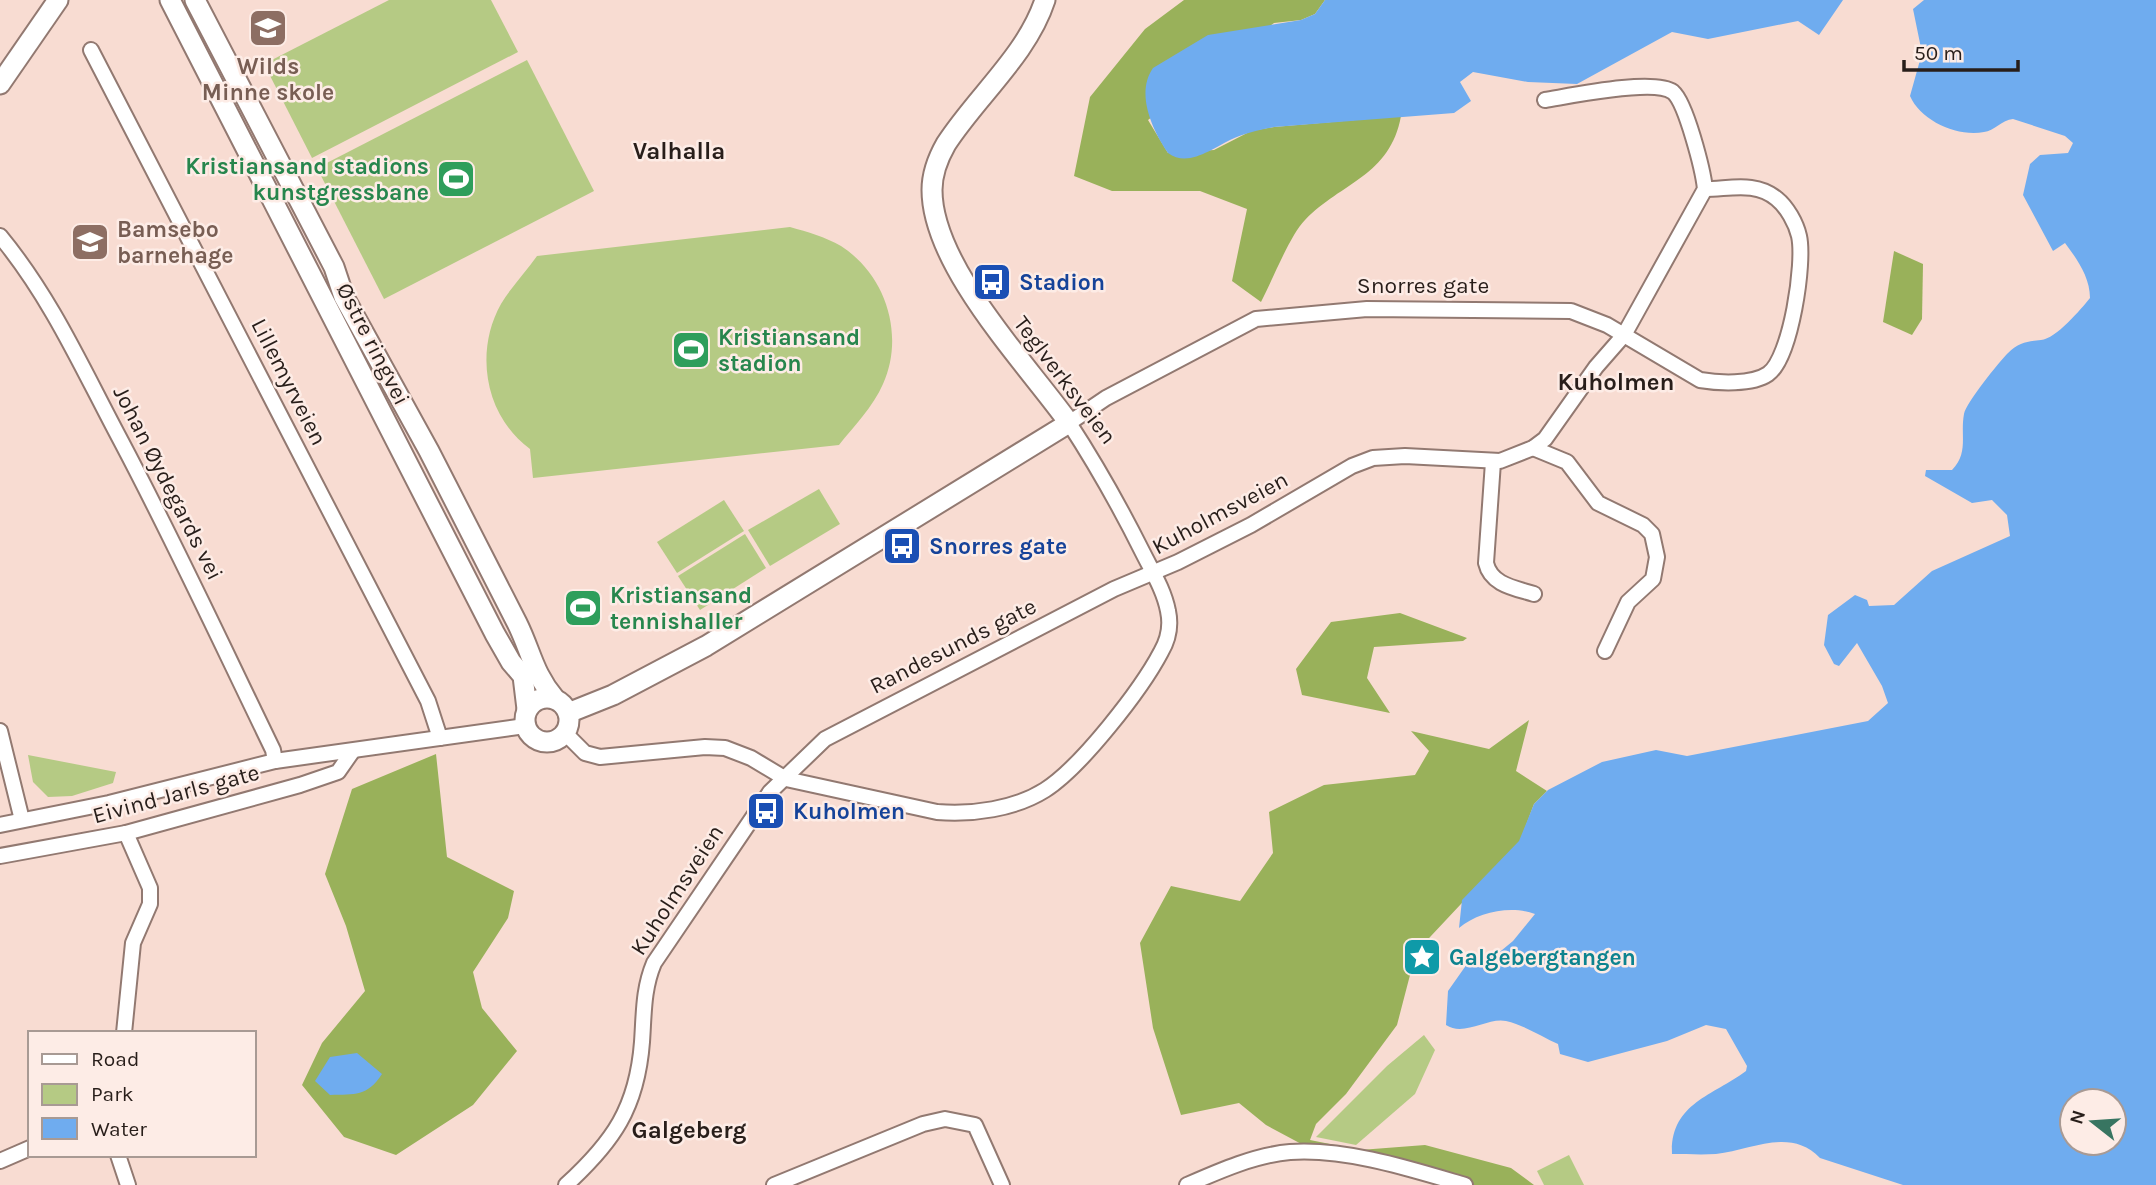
<svg xmlns="http://www.w3.org/2000/svg" width="2156" height="1185" viewBox="0 0 2156 1185" font-family="Karla,sans-serif">
	<style>
		.green { fill: #b5ca84 }
		.forest { fill: #99b15a }
		.water { fill: #6facef; fill-rule: evenodd }
		.lines { fill: none; stroke-linecap: round; stroke-linejoin: round }
		.street-casing { stroke: #927971; stroke-width: 18 }
		.secondary-casing { stroke: #927971; stroke-width: 23 }
		.street { stroke: #fff; stroke-width: 14 }
		.secondary { stroke: #fff; stroke-width: 19 }
		.labels { text-anchor: middle; dominant-baseline: central; stroke-width: 5; stroke-linejoin: round; paint-order: stroke }
		.education-label { font-size: 23px; font-weight: bold; fill: #785e54; stroke: #fdece6 }
		.leisure-label { font-size: 23px; font-weight: bold; fill: #27864d; stroke: #fdece6; text-anchor: start }
		.transit-label { font-size: 23px; font-weight: bold; fill: #164399; stroke: #fdece6; text-anchor: start }
		.street-label { font-size: 23px; fill: #281e1a; stroke: #fdece6 }
		.culture-label { font-size: 23px; font-weight: bold; fill: #0d838f; stroke: #fdece6; text-anchor: start }
		.neighbourhood-label { font-size: 24px; font-weight: bold; fill: #281e1a; stroke: #fdece6 }
	</style>
	<rect width="100%" height="100%" fill="#f8dcd2"/>
	<!-- green -->
	<g class="green">
		<path d="M 389,0 L 491,0 L 518,52 L 312,158 L 264,64 Z"/>
		<path d="M 527,60 L 594,191 L 384,299 L 317,168 Z"/>
		<path d="M 790,227 C 808,232 825,237 841,246 C 886,275 905,335 883,384 C 873,407 854,426 839,445 L 533,478 L 530,449 C 485,416 474,352 501,304 C 511,287 526,272 537,256 Z"/>
		<path d="M 819,489 L 840,524 L 770,566 L 748,530 Z"/>
		<path d="M 724,500 L 744,531 L 677,573 L 657,542 Z"/>
		<path d="M 745,534 L 766,568 L 700,610 L 678,576 Z"/>
		<path d="M 28,755 L 116,772 L 113,783 L 72,796 L 48,797 L 33,782 Z"/>
		<path d="M 1424,1035 L 1435,1050 L 1415,1094 L 1356,1145 L 1316,1137 L 1387,1066 Z"/>
		<path d="M 1569,1155 L 1584,1185 L 1544,1185 L 1537,1171 Z"/>
	</g>
	<!-- forest -->
	<g class="forest">
		<path d="M 1184,0 L 1325,0 L 1315,14 L 1301,20 L 1274,23 L 1148,120 L 1168,153 L 1214,150 L 1251,131 L 1274,127 L 1401,116 C 1390,176 1342,182 1305,220 C 1290,235 1272,281 1261,302 L 1232,281 L 1247,209 L 1200,191 L 1112,191 L 1074,176 L 1090,97 L 1145,29 Z"/>
		<path d="M 1894,251 L 1923,264 L 1922,319 L 1912,335 L 1883,322 Z"/>
		<path d="M 1400,613 L 1467,638 L 1463,641 L 1374,647 L 1367,678 L 1390,713 L 1302,695 L 1296,669 L 1331,622 Z"/>
		<path d="M 1529,720 L 1516,771 L 1547,791 L 1534,804 L 1520,841 L 1416,952 L 1397,1025 L 1346,1094 L 1316,1124 L 1310,1140 L 1360,1150 L 1425,1145 L 1511,1168 L 1534,1185 L 1442,1185 L 1307,1147 L 1266,1125 L 1239,1103 L 1181,1115 L 1153,1028 L 1140,943 L 1171,886 L 1240,901 L 1273,853 L 1269,812 L 1324,785 L 1415,775 L 1429,751 L 1411,731 L 1489,749 Z"/>
		<path d="M 436,754 L 447,857 L 514,891 L 508,918 L 473,972 L 482,1008 L 517,1051 L 473,1105 L 396,1155 L 344,1137 L 302,1085 L 322,1043 L 365,991 L 346,926 L 325,874 L 352,789 Z"/>
	</g>
	<!-- water -->
	<g class="water">
		<path d="M 1325,0 L 1843,0 L 1819,35 L 1798,21 L 1708,39 L 1672,32 L 1577,84 L 1528,82 L 1473,72 L 1460,82 L 1471,101 L 1454,113 L 1274,127 C 1258,130 1244,133 1230,140 C 1213,148 1188,168 1168,153 C 1153,131 1135,94 1153,68 L 1208,35 L 1301,20 L 1315,14 Z"/>
		<path d="M 1924,0 L 2156,0 L 2156,1185 L 1903,1185 L 1820,1158 C 1790,1127 1752,1150 1716,1154 C 1701,1155 1686,1154 1672,1154 C 1670,1104 1712,1096 1746,1071 L 1747,1066 L 1726,1029 L 1706,1025 L 1667,1041 L 1588,1062 L 1560,1054 L 1558,1044 C 1542,1037 1524,1025 1506,1021 C 1488,1017 1464,1037 1446,1025 L 1448,991 L 1467,964 L 1496,955 L 1513,941 L 1535,914 C 1511,905 1478,912 1459,928 L 1462,900 L 1519,841 L 1534,804 L 1548,790 L 1602,762 L 1656,750 L 1687,756 L 1868,721 L 1888,703 L 1882,686 L 1857,643 L 1839,666 L 1834,664 L 1824,645 L 1828,615 L 1855,595 L 1867,600 L 1869,606 L 1894,605 L 1932,571 L 2010,536 L 2007,515 L 1992,500 L 1972,503 L 1925,476 L 1926,470 L 1952,470 C 1969,453 1960,435 1964,414 C 1966,403 1999,362 2008,353 C 2019,342 2029,341 2041,340 C 2056,339 2081,309 2090,298 C 2090,277 2077,259 2065,243 L 2053,251 L 2023,195 L 2030,164 L 2040,155 L 2068,153 L 2073,143 L 2065,136 L 2013,119 C 2002,120 1994,131 1984,132 C 1957,137 1921,121 1910,96 L 1922,53 L 1913,9 ZM 2114,1101 L 2114,1143 L 2072,1143 L 2072,1101 Z"/>
		<path d="M 357,1053 L 382,1074 C 367,1097 355,1094 330,1095 L 315,1081 L 330,1057 Z"/>
	</g>
	<g class="lines">
		<defs>
			<g id="street">
				<path d="M 91,50 L 428,701 L 440,738"/>
				<path d="M 0,236 C 52,299 83,370 121,441 C 175,543 223,647 273,750 L 275,761"/>
				<path d="M 1533,448 L 1567,462 L 1598,503 L 1643,525 L 1652,534 L 1657,557 L 1653,579 L 1628,602 L 1605,651"/>
				<path d="M 1493,462 L 1486,563 C 1491,585 1515,588 1534,594"/>
				<path d="M 0,731 L 22,820"/>
				<path d="M 565,733 L 585,753 L 600,757 L 705,747 L 725,748 L 751,758 L 786,779 L 937,812 C 972,815 1015,809 1045,790 C 1081,767 1141,690 1161,652 C 1168,640 1171,625 1168,611 C 1164,590 1152,571 1143,553 C 1120,507 1097,466 1069,423 L 1106,398 L 1256,319 L 1367,309 L 1571,311 L 1607,325 L 1700,380 C 1718,383 1752,385 1768,374 C 1791,358 1805,262 1799,236 C 1796,223 1787,207 1777,199 C 1756,181 1730,189 1705,189"/>
				<path d="M 0,825 L 109,803 L 275,761 L 525,726"/>
				<path d="M 0,856 L 126,833 L 300,785 L 338,772 L 352,752"/>
				<path d="M 124,1033 L 133,943 L 150,904 L 150,888 L 126,833"/>
				<path d="M 118,1155 L 128,1185"/>
				<path d="M 0,1161 L 30,1148"/>
				<path d="M 566,1185 C 613,1142 637,1108 642,1042 C 644,1014 643,989 654,963 L 770,792 L 825,739 L 1114,589 L 1178,562 L 1251,525 L 1352,466 L 1373,458 L 1405,456 L 1500,461 L 1533,448 L 1545,439 L 1596,367 L 1624,335 L 1705,189 C 1703,170 1686,103 1673,92 C 1654,78 1570,96 1545,100"/>
				<path d="M 774,1185 L 923,1124 L 945,1119 L 975,1125 L 1002,1185"/>
				<path d="M 1187,1185 C 1219,1171 1255,1155 1290,1152 C 1346,1148 1411,1169 1465,1185"/>
			</g>
			<g id="secondary">
				<path d="M 170,0 L 495,634 L 511,662 L 523,676 L 527,709"/>
				<path d="M 195,0 L 334,267 L 344,297 L 429,451 L 517,623 C 531,651 533,673 555,699"/>
				<path d="M 0,84 L 58,0"/>
				<circle cx="547" cy="720" r="22"/>
				<path d="M 568,713 L 613,695 L 706,646 L 1069,423 C 1026,363 932,266 932,190 C 932,173 938,158 946,144 C 977,96 1027,55 1045,0"/>
			</g>
		</defs>
		<!-- street casing -->
		<use href="#street" class="street-casing"/>
		<!-- secondary casing -->
		<use href="#secondary" class="secondary-casing"/>
		<!-- street -->
		<use href="#street" class="street"/>
		<!-- secondary -->
		<use href="#secondary" class="secondary"/>
	</g>
	<!-- icons -->
	<defs>
		<symbol id="school-square" viewBox="-11 -11 22 22"><rect x="-9" y="-9" width="18" height="18" rx="4" fill="#8d6e63" stroke="#fdece6"/><path d="M0-5L7-2L0 1L-7-2ZM-4 1L0 2.5L4 1V4Q0 6-4 4Z" fill="#fff"/></symbol>
		<symbol id="stadium-square" viewBox="-11 -11 22 22"><rect x="-9" y="-9" width="18" height="18" rx="4" fill="#2e9e5b" stroke="#fdece6"/><path d="M0-5a6.5 5 0 1 0 0 10a6.5 5 0 1 0 0-10ZM-3.5-1.8h7v3.6h-7Z" fill="#fff"/></symbol>
		<symbol id="bus-square" viewBox="-11 -11 22 22"><rect x="-9" y="-9" width="18" height="18" rx="4" fill="#1a4fb4" stroke="#fdece6"/><path d="M-5-6H5V4H4V6H2V4H-2V6H-4V4H-5ZM-3.5-4V0h7V-4ZM-3.5 1.2v1.5H-2V1.2ZM2 1.2v1.5H3.5V1.2Z" fill="#fff"/></symbol>
		<symbol id="sight-square" viewBox="-11 -11 22 22"><rect x="-9" y="-9" width="18" height="18" rx="4" fill="#0f9aa8" stroke="#fdece6"/><path d="M0-6L1.8-2.2L6-1.7L2.9 1.2L3.7 5.4L0 3.3L-3.7 5.4L-2.9 1.2L-6-1.7L-1.8-2.2Z" fill="#fff"/></symbol>
	</defs>
	<g fill-rule="evenodd">
		<use href="#school-square" x="246" y="6" width="44" height="44"/>
		<use href="#stadium-square" x="434" y="157" width="44" height="44"/>
		<use href="#school-square" x="68" y="220" width="44" height="44"/>
		<use href="#bus-square" x="970" y="260" width="44" height="44"/>
		<use href="#stadium-square" x="669" y="328" width="44" height="44"/>
		<use href="#bus-square" x="880" y="524" width="44" height="44"/>
		<use href="#stadium-square" x="561" y="586" width="44" height="44"/>
		<use href="#bus-square" x="744" y="789" width="44" height="44"/>
		<use href="#sight-square" x="1400" y="935" width="44" height="44"/>
	</g>
	<g class="labels">
		<!-- education labels -->
		<g class="education-label">
			<text x="268" y="66">Wilds<tspan x="268" dy="26">Minne skole</tspan></text>
			<text x="117" y="229" text-anchor="start">Bamsebo<tspan x="117" dy="26">barnehage</tspan></text>
		</g>
		<!-- leisure labels -->
		<g class="leisure-label">
			<text x="429" y="166" text-anchor="end">Kristiansand stadions<tspan x="429" dy="26">kunstgressbane</tspan></text>
			<text x="718" y="337">Kristiansand<tspan x="718" dy="26">stadion</tspan></text>
			<text x="610" y="595">Kristiansand<tspan x="610" dy="26">tennishaller</tspan></text>
		</g>
		<!-- transit labels -->
		<g class="transit-label">
			<text x="1019" y="282">Stadion</text>
			<text x="929" y="546">Snorres gate</text>
			<text x="793" y="811">Kuholmen</text>
		</g>
		<!-- street labels -->
		<g class="street-label">
			<text x="1423" y="285">Snorres gate</text>
			<text transform="translate(373 344) rotate(63)">Østre ringvei</text>
			<text transform="translate(1065 380) rotate(53)">Teglverksveien</text>
			<text transform="translate(289 382) rotate(63)">Lillemyrveien</text>
			<text transform="translate(168 483) rotate(63)">Johan Øydegards vei</text>
			<text transform="translate(1220 513) rotate(-28)">Kuholmsveien</text>
			<text transform="translate(953 646) rotate(-27)">Randesunds gate</text>
			<text transform="translate(176 794) rotate(-15)">Eivind Jarls gate</text>
			<text transform="translate(677 890) rotate(-57)">Kuholmsveien</text>
		</g>
		<!-- culture labels -->
		<g class="culture-label">
			<text x="1449" y="957">Galgebergtangen</text>
		</g>
		<!-- neighbourhood labels -->
		<g class="neighbourhood-label">
			<text x="679" y="151">Valhalla</text>
			<text x="1616" y="382">Kuholmen</text>
			<text x="689" y="1130">Galgeberg</text>
		</g>
	</g>
	<!-- legend -->
	<rect x="28" y="1031" width="228" height="126" fill="#fdece6" stroke="#a89a94" stroke-width="2"/>
	<rect x="42" y="1054" width="35" height="10" fill="#ffffff" stroke="#a89a94" stroke-width="2"/>
	<text x="91" y="1066" font-size="21" fill="#281e1a">Road</text>
	<rect x="42" y="1084" width="35" height="21" fill="#b5ca84" stroke="#a89a94" stroke-width="2"/>
	<text x="91" y="1101" font-size="21" fill="#281e1a">Park</text>
	<rect x="42" y="1118" width="35" height="21" fill="#6facef" stroke="#a89a94" stroke-width="2"/>
	<text x="91" y="1136" font-size="21" fill="#281e1a">Water</text>
	<!-- north arrow -->
	<g transform="translate(2093 1122) rotate(287)"><circle r="33" fill="#fdece6" stroke="#a89a94" stroke-width="2"/>
	<path d="M0-5L12 26L0 18L-12 26Z" fill="#387561"/>
	<text y="-10" font-size="19" font-weight="bold" text-anchor="middle" fill="#281e1a">N</text>
	</g>
	<!-- scale -->
	<path d="M1904 60v10h114v-10" fill="none" stroke="#281e1a" stroke-width="3.5"/>
	<text x="1914" y="60" font-size="21" fill="#281e1a" stroke="#fdece6" stroke-width="5" paint-order="stroke">50 m</text>
</svg>
